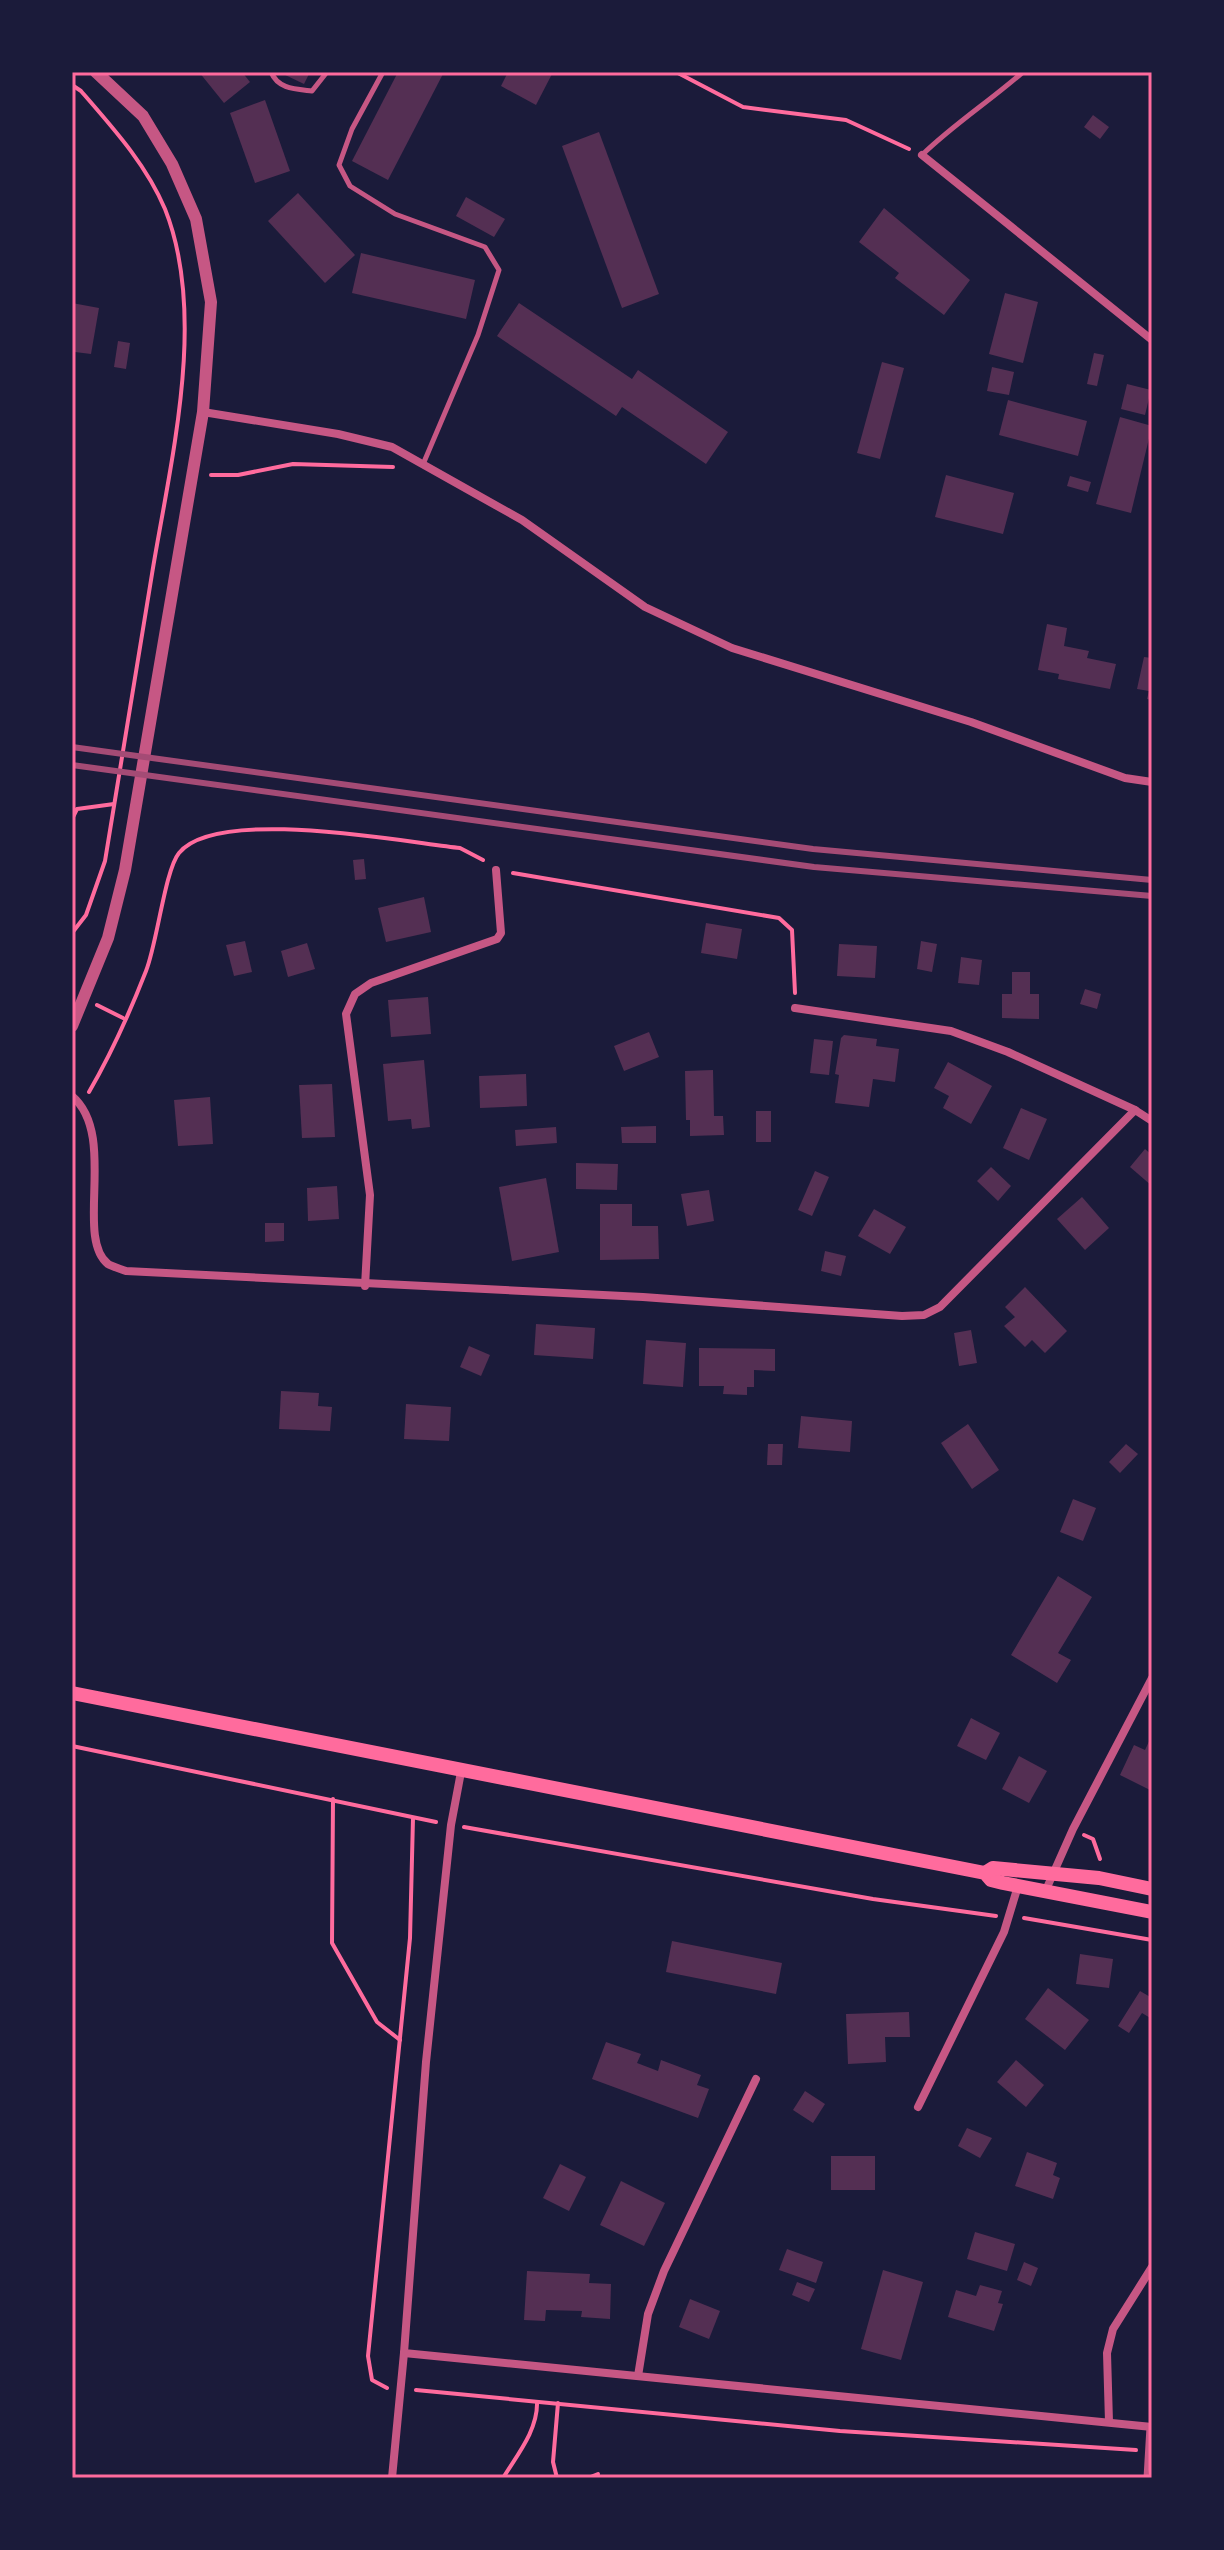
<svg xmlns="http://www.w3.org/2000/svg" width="1224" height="2550" viewBox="0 0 1224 2550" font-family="Mulish,sans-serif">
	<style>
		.building { fill: #542f53 }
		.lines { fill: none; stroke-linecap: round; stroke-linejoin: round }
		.path { stroke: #ff6b9d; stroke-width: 4 }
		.service { stroke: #c65784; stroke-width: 5 }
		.minor { stroke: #c65784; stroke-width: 8 }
		.tertiary { stroke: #c65784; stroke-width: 12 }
		.secondary { stroke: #ff6b9d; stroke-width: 14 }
		.rail { stroke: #a44b75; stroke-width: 6 }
		.neatline { fill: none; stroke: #ff6b9d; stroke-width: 3 }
	</style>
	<rect width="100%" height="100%" fill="#1b1b3a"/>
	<!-- building -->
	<g class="building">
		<path d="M 199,72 L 242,72 L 250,82 L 224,103 Z"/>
		<path d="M 279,72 L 310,72 L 304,84 Z"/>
		<path d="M 398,72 L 444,72 L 388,180 L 352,161 Z"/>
		<path d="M 508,72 L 553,72 L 536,105 L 501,86 Z"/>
		<path d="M 265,100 L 290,171 L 255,183 L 230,113 Z"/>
		<path d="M 1093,115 L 1109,127 L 1100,139 L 1084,127 Z"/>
		<path d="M 599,132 L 659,294 L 622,308 L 562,146 Z"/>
		<path d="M 298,193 L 355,255 L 325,283 L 268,221 Z"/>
		<path d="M 466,197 L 505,219 L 494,237 L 456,216 Z"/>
		<path d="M 884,208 L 970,280 L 944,315 L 895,278 L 899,273 L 859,242 Z"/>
		<path d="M 361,253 L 475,280 L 466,319 L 352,293 Z"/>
		<path d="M 1005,293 L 1038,302 L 1023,363 L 989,354 Z"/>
		<path d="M 72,303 L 99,308 L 91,354 L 75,352 L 73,359 Z"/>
		<path d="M 519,303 L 632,379 L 638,370 L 728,432 L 706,464 L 622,407 L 616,416 L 497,336 Z"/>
		<path d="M 118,341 L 130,343 L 126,369 L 114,367 Z"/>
		<path d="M 1094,353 L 1104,355 L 1097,386 L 1087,384 Z"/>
		<path d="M 882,362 L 904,368 L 880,459 L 857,453 Z"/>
		<path d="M 992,367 L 1014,372 L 1009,395 L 987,391 Z"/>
		<path d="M 1127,384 L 1151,390 L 1145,415 L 1121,409 Z"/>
		<path d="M 1008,400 L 1087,421 L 1078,456 L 999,435 Z"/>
		<path d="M 1120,417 L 1152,426 L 1131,513 L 1096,504 Z"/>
		<path d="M 946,475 L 1014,493 L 1003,534 L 935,517 Z"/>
		<path d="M 1070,476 L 1091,482 L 1088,492 L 1067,486 Z"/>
		<path d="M 1047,624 L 1067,628 L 1064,646 L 1089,651 L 1087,658 L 1116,664 L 1110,689 L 1058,679 L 1059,674 L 1038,670 Z"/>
		<path d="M 1144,657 L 1152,658 L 1152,700 L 1147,699 L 1149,691 L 1137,689 Z"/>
		<path d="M 364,859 L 366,879 L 355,880 L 353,860 Z"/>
		<path d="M 424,897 L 431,932 L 386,942 L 378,908 Z"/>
		<path d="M 706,923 L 742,929 L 737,959 L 701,953 Z"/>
		<path d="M 245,941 L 252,972 L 234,976 L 226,945 Z"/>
		<path d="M 921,941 L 937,944 L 932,972 L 917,969 Z"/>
		<path d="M 307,943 L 315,969 L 288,977 L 281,951 Z"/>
		<path d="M 839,944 L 877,946 L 875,978 L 837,976 Z"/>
		<path d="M 961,957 L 982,960 L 979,985 L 958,983 Z"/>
		<path d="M 1012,972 L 1030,972 L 1030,994 L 1039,994 L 1039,1019 L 1002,1018 L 1002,994 L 1012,994 Z"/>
		<path d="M 1085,989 L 1101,994 L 1097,1009 L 1080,1004 Z"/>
		<path d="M 428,997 L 431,1034 L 391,1037 L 388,1000 Z"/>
		<path d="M 649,1032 L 659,1057 L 624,1071 L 614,1046 Z"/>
		<path d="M 844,1035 L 877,1039 L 876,1046 L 899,1049 L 895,1082 L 873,1079 L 869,1107 L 835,1103 L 839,1075 L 835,1074 L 841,1038 Z"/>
		<path d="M 814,1039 L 833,1041 L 829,1075 L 810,1073 Z"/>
		<path d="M 424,1060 L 430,1127 L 412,1129 L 411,1119 L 388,1121 L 383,1064 Z"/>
		<path d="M 948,1062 L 992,1086 L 971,1124 L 943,1108 L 949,1096 L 934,1088 Z"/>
		<path d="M 713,1070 L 714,1116 L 723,1116 L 724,1135 L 690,1136 L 690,1120 L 686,1120 L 685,1071 Z"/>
		<path d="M 526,1074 L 527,1106 L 480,1108 L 479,1076 Z"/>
		<path d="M 332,1084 L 335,1137 L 302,1138 L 299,1085 Z"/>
		<path d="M 210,1097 L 213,1144 L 178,1146 L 174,1100 Z"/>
		<path d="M 1021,1108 L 1047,1119 L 1029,1160 L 1003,1148 Z"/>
		<rect x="756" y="1111" width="15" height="31"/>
		<path d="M 656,1126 L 656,1143 L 622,1143 L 621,1127 Z"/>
		<path d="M 556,1127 L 557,1143 L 516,1146 L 515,1130 Z"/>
		<path d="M 1145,1149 L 1152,1155 L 1152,1186 L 1130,1167 Z"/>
		<path d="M 576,1163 L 618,1164 L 617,1190 L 576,1189 Z"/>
		<path d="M 991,1167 L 1011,1186 L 998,1201 L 977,1181 Z"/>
		<path d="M 815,1171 L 829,1177 L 812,1216 L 798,1210 Z"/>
		<path d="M 546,1178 L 559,1252 L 512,1261 L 499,1187 Z"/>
		<path d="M 337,1186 L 339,1219 L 308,1221 L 307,1188 Z"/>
		<path d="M 709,1190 L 714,1221 L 687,1226 L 681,1194 Z"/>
		<path d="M 1082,1197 L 1109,1228 L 1085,1250 L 1057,1219 Z"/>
		<path d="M 600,1204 L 632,1204 L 632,1226 L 658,1226 L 659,1259 L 600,1260 Z"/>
		<path d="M 874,1209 L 906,1227 L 890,1254 L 858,1236 Z"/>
		<path d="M 265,1223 L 284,1223 L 284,1241 L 265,1242 Z"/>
		<path d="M 825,1251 L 846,1256 L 841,1276 L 821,1271 Z"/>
		<path d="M 1025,1287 L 1067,1331 L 1045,1353 L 1032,1340 L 1025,1347 L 1004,1326 L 1015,1317 L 1005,1307 Z"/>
		<path d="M 536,1324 L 595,1328 L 593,1359 L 534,1355 Z"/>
		<path d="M 971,1330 L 977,1363 L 959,1366 L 954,1333 Z"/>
		<path d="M 646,1340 L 686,1343 L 683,1387 L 643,1384 Z"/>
		<path d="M 469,1346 L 490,1355 L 481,1376 L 460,1367 Z"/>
		<path d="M 699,1348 L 775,1349 L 775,1371 L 754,1370 L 754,1387 L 747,1387 L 747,1395 L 723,1394 L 724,1386 L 699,1386 Z"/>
		<path d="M 281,1391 L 319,1393 L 318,1406 L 332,1407 L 330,1431 L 279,1429 Z"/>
		<path d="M 406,1404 L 451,1407 L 449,1441 L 404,1439 Z"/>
		<path d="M 801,1416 L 852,1421 L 850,1452 L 798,1448 Z"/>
		<path d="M 968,1424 L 999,1470 L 972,1489 L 941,1443 Z"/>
		<path d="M 768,1444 L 783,1444 L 782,1465 L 767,1465 Z"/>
		<path d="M 1126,1444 L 1138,1454 L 1120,1473 L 1109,1462 Z"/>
		<path d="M 1073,1499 L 1096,1508 L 1083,1541 L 1060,1532 Z"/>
		<path d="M 1058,1576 L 1092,1597 L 1058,1653 L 1071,1660 L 1057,1683 L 1011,1655 Z"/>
		<path d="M 971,1718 L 1000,1733 L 986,1760 L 957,1746 Z"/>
		<path d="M 1152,1735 L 1152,1791 L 1120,1775 L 1134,1745 L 1145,1750 Z"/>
		<path d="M 1019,1756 L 1047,1771 L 1029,1803 L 1002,1789 Z"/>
		<path d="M 672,1941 L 782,1963 L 776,1994 L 666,1972 Z"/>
		<path d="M 1080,1954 L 1113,1959 L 1109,1988 L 1076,1984 Z"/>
		<path d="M 1048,1988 L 1089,2020 L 1065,2050 L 1025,2019 Z"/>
		<path d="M 1140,1991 L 1152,1998 L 1152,2019 L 1142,2013 L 1129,2033 L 1118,2026 Z"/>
		<path d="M 909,2012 L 910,2037 L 885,2037 L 886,2062 L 848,2064 L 846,2014 Z"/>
		<path d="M 606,2042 L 641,2054 L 637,2063 L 658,2071 L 661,2060 L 701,2075 L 697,2085 L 709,2089 L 698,2118 L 592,2079 Z"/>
		<path d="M 1016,2060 L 1044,2085 L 1026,2107 L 997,2082 Z"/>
		<path d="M 805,2091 L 825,2104 L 813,2123 L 793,2110 Z"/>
		<path d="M 967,2128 L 992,2138 L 980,2158 L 958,2146 Z"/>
		<path d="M 1027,2152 L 1057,2163 L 1053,2175 L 1060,2178 L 1053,2199 L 1015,2186 Z"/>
		<rect x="831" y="2156" width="44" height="34"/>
		<path d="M 560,2164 L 586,2177 L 569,2211 L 543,2198 Z"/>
		<path d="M 621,2181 L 665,2203 L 644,2246 L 600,2225 Z"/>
		<path d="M 975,2232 L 1015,2244 L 1007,2271 L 967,2259 Z"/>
		<path d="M 787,2249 L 823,2262 L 816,2283 L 779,2270 Z"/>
		<path d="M 1024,2262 L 1038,2268 L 1031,2286 L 1017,2280 Z"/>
		<path d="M 883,2270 L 923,2282 L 901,2360 L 861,2349 Z"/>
		<path d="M 527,2271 L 590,2274 L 589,2283 L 611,2284 L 610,2319 L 581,2317 L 582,2311 L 546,2310 L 545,2321 L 524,2320 Z"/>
		<path d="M 797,2282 L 815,2289 L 809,2302 L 792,2295 Z"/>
		<path d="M 980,2285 L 1002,2291 L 998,2303 L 1003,2304 L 994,2331 L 948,2317 L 956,2290 L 976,2296 Z"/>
		<path d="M 690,2299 L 720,2311 L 709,2339 L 679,2327 Z"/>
	</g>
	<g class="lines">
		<!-- path -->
		<g class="path">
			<path d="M 676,72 L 743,107 L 846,120 L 909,149"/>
			<path d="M 72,85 L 81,91 C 113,128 146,164 165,209 C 208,317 170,463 152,574 C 136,670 121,765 105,861 L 86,915 L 72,933"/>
			<path d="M 211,475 L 238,475 L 293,464 L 393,467"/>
			<path d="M 72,819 L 77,809 L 114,804"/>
			<path d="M 513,873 L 779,918 L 792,930 L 795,993"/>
			<path d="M 97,1005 L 123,1018"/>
			<path d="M 89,1092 C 111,1054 130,1012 146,971 C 157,944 165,870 179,853 C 217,806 403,842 460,848 L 483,860"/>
			<path d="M 72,1746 L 436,1822"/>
			<path d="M 333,1799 L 332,1943 L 377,2022 L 400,2040"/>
			<path d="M 464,1827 L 873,1899 L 996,1916"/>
			<path d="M 1084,1835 L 1093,1839 L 1100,1859"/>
			<path d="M 1024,1918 L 1152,1940"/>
			<path d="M 387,2388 L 372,2380 L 368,2356 L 410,1938 L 413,1818"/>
			<path d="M 416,2390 L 840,2431 L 1136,2450"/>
			<path d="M 503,2478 C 517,2455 538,2430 537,2402"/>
			<path d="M 557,2478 L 553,2462 L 558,2403"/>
			<path d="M 588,2478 L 598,2474"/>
		</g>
		<!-- service -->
		<g class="service">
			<path d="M 271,72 C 278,89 295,89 312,91 L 327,72"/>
			<path d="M 383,72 L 352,129 L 339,165 L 350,186 L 395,214 L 485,247 L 499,270 L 478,335 L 424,462"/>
			<path d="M 922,155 C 954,124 990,101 1023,72"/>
			<path d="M 1146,2478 L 1149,2427"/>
		</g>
		<!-- minor -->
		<g class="minor">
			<path d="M 922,155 L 1152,340"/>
			<path d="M 203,412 L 338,434 L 392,447 L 522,520 L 645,607 L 732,648 L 971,722 L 1125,778 L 1152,782"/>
			<path d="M 795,1008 L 951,1031 L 1008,1052 L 1135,1110"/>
			<path d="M 72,1096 C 118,1135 74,1237 108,1264 C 113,1267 121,1269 126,1271 L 643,1297 L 902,1316 L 924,1315 L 940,1307 L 1135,1110 L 1152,1121"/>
			<path d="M 365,1286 L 370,1195 L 346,1014 L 355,994 L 371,983 L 497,939 L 501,933 L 496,870"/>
			<path d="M 461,1772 L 451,1825 L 426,2062 L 404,2353 L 1152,2427"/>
			<path d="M 1045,1892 L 1073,1829 L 1152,1678"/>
			<path d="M 918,2107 L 1004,1932 L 1018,1886"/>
			<path d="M 638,2376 L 648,2314 L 664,2271 L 756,2079"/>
			<path d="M 1109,2422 L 1107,2353 L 1113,2329 L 1152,2267"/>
			<path d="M 392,2478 L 404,2353"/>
		</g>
		<!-- tertiary -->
		<path class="tertiary" d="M 72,1026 L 108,938 L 125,870 L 203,412 L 211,302 L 196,219 L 172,164 L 143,116 L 96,72"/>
		<!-- secondary -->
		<g class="secondary">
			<path d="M 72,1693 L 985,1873 L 991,1880 L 1003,1883 L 1152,1912"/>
			<path d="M 985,1873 L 993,1868 L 1099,1878 L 1152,1889"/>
		</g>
		<!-- rail -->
		<g class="rail">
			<path d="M 72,747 L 813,849 L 1152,880"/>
			<path d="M 72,765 L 814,867 L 1152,896"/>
		</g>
	</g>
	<!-- border -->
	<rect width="1224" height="2550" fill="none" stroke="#1b1b3a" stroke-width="148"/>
	<rect x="74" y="74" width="1076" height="2402" class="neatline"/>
</svg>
